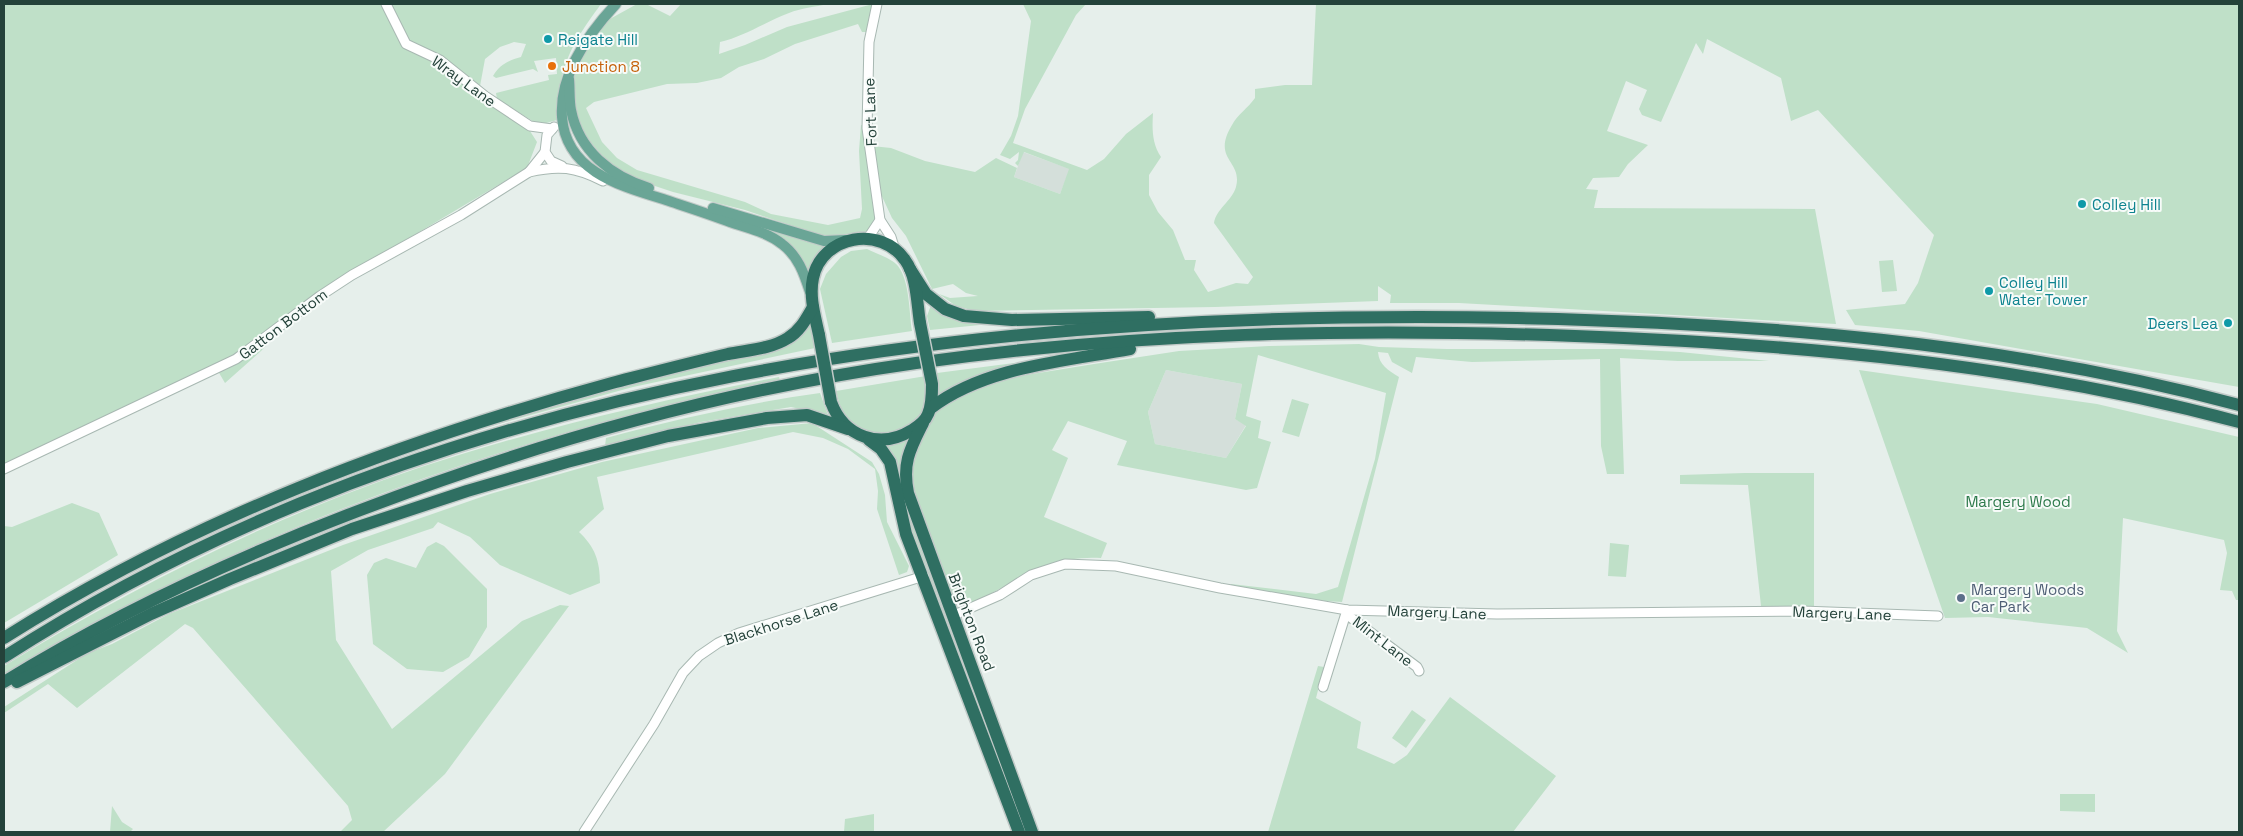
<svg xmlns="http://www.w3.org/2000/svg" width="2243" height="836" viewBox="0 0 2243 836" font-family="'Space Grotesk',sans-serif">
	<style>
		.built { fill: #d4dfda }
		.green { fill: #bfe0c8; fill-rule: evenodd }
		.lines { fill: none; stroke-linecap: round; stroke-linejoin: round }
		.minor-casing { stroke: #a8b8b2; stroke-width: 11 }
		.major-casing { stroke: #c2cac8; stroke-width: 12 }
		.highway-casing { stroke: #c2cac8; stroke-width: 15 }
		.minor { stroke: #fff; stroke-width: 9 }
		.major { stroke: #6aa596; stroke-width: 10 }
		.highway { stroke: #2f6f62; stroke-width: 12 }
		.highway-bridge-casing { stroke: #c2cac8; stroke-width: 15; stroke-linecap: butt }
		.highway-bridge { stroke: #2f6f62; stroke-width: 12 }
		.culture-dot { fill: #0f9aa8; stroke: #f7fbf9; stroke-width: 2 }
		.food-dot { fill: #e8710a; stroke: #f7fbf9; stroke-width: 2 }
		.service-dot { fill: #5c6f8a; stroke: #f7fbf9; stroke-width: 2 }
		.labels { text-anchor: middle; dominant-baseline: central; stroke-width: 4; stroke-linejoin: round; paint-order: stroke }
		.culture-label { font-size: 15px; fill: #0d838f; stroke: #f7fbf9; text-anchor: start }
		.food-label { font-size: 15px; fill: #c56008; stroke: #f7fbf9; text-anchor: start }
		.street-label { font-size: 15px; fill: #24423a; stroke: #f7fbf9 }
		.park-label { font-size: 15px; fill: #2d7a4b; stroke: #f7fbf9 }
		.service-label { font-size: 15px; fill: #4e5e75; stroke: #f7fbf9; text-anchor: start }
	</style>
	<rect width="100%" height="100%" fill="#e6efeb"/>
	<!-- built -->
	<g class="built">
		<path d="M 1023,152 L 1070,169 L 1060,194 L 1014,177 Z"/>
		<path d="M 1166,370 L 1242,384 L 1235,419 L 1246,425 L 1226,458 L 1155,444 L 1148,412 Z"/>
	</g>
	<!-- green -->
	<g class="green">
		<path d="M 4,4 L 601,4 C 585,26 568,49 562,77 C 559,91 559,106 557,120 L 539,125 L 497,99 L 496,93 L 549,80 L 548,75 L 557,74 L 556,58 L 534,61 L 538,72 L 533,69 L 496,78 L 493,76 C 499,65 509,60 521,57 L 526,44 L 514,42 L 500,47 L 485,59 L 478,97 L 528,128 L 537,142 L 527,168 L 320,291 L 261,351 L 225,383 L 215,366 L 4,466 Z"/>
		<path d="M 637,4 L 646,4 L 670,16 L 681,4 L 828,4 C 815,7 801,8 789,13 C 765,22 745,36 720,42 L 719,54 L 745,45 L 787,27 L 873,4 L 868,32 L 862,32 L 858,24 L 795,44 L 764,59 L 739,67 L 721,78 L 697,83 L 667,84 L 594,102 L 586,108 L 602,142 L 617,158 L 637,170 L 745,202 L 771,214 L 828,225 L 860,218 L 862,209 L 859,151 L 861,125 L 866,127 L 878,220 L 875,226 L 864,234 L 825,237 L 745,210 L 673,192 L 640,181 L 609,163 L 584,135 L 577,118 L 570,84 L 581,50 L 608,20 Z"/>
		<path d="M 1023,4 L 1086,4 L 1076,15 L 1025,109 L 1013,143 L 1087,170 L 1104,159 L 1126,134 L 1153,113 C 1152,129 1152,144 1161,157 L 1149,175 L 1149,195 L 1158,212 L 1173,230 L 1185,260 L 1196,260 L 1194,270 L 1208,292 L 1236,283 L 1248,284 L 1253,277 L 1214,223 C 1216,209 1232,201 1236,187 C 1243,160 1211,160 1232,125 C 1238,114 1248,108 1255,98 L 1255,89 L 1285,85 L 1312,85 L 1316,4 L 2239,4 L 2239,387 L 1919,331 L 1855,325 L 1846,310 L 1905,304 L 1918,283 L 1934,235 L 1818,110 L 1791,121 L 1781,78 L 1707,39 L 1703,54 L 1696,43 L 1661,122 L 1642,115 L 1639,109 L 1647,90 L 1626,81 L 1607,131 L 1648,145 L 1628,164 L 1619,177 L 1593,178 L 1586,189 L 1598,190 L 1594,208 L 1815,209 L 1836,324 L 1459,303 L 1390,303 L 1391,295 L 1378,286 L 1378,301 L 1215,307 L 975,311 L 956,306 L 939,294 L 950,298 L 978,296 L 966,293 L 953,284 L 932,289 L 906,236 L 892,218 L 880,192 L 872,146 L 891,148 L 925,161 L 975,172 L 996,158 L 1017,168 L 1014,177 L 1060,194 L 1069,169 L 1024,152 L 1018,166 L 1015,163 L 1018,160 L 1019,152 L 1010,159 L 1000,155 L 1011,136 L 1018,116 L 1031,21 Z"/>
		<path d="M 768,228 L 826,245 L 828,248 L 810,276 C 797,252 791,243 767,230 Z"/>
		<path d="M 867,249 C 877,254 891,258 898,266 C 910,282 909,312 912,331 L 832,343 L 820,289 L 826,274 L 841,257 L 851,251 Z"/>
		<path d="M 1893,260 L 1897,291 L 1882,292 L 1879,261 Z"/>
		<path d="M 931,305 L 952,317 L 980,325 L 930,330 L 927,316 Z"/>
		<path d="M 812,324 L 815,348 L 633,387 L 447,438 L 540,408 L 678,370 Z"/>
		<path d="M 1359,344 L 1379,347 L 1447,349 L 1620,349 L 1680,352 L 1769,361 L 1678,361 L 1620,358 L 1624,474 L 1607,474 L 1601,446 L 1600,359 L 1472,362 L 1416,357 L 1412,373 L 1392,362 L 1388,353 L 1378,352 C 1379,365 1388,370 1399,377 L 1342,602 L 1325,601 L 1230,586 L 1231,584 L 1316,594 L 1338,587 L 1375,459 L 1386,393 L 1258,355 L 1246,416 L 1261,421 L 1258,438 L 1271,442 L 1257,488 L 1246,490 L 1117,465 L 1127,441 L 1068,421 L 1052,450 L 1068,458 L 1044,517 L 1107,543 L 1101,558 C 1062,556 1039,567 1005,586 C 991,593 979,602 963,605 L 949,596 L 909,475 L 915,446 L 937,409 L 979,386 L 1026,375 L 1094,364 L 1179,351 L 1269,346 ZM 1166,370 L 1242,384 L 1235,419 L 1246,426 L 1226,458 L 1155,444 L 1148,412 Z"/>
		<path d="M 1059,357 C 1019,366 970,370 938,397 L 937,373 Z"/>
		<path d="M 1859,370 L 2097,404 L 2239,437 L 2239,600 L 2236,600 L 2232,591 L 2220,590 L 2227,553 L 2224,540 L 2123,518 L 2117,631 L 2128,653 L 2087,628 L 1988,617 L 1945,618 Z"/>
		<path d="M 926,376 C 929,394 927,416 909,427 C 901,432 888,433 878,436 C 849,424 844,423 836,391 Z"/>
		<path d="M 779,377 L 780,380 C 507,436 244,531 4,674 L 4,666 C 147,578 301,503 462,454 C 566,422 672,398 779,377 Z"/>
		<path d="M 820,393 L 828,415 L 791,407 L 701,422 L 605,446 L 606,438 C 677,419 748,403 820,393 Z"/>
		<path d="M 1292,399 L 1309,404 L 1299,437 L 1282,432 Z"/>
		<path d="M 812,423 L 872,462 L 879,474 L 885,495 L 887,522 L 909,566 L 907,572 L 899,575 L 877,509 L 878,491 L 875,469 L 848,449 L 823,438 L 793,432 L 597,477 L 604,509 L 579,532 C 595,547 600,561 600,583 L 570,595 L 500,565 L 470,537 L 438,522 L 433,528 L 368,550 L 331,571 L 336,640 L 392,729 L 522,621 L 560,605 L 569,606 L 445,774 L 383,832 L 340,832 L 352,820 L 348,806 L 193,628 L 185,624 L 77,708 L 48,684 L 4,713 L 4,707 L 88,653 L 112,644 L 169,614 L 343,545 L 490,494 L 602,462 L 758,428 Z"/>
		<path d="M 911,436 L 901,467 L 1027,832 L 1022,832 L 946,629 L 880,443 Z"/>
		<path d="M 1745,473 L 1814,473 L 1814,607 L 1761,606 L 1748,485 L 1680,484 L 1680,475 Z"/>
		<path d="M 72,503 L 99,513 L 118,555 L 4,623 L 4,526 L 12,527 Z"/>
		<path d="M 436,542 L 444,546 L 487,589 L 487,627 L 469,657 L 443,672 L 407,669 L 373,644 L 367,575 L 374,563 L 386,558 L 416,568 L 427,547 Z"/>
		<path d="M 1610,543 L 1629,545 L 1626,577 L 1608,576 Z"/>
		<path d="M 1318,666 L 1324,667 L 1316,698 L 1361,722 L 1357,748 L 1394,764 L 1407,755 L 1450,697 L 1556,776 L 1513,832 L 1268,832 Z"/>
		<path d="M 1412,710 L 1426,720 L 1406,748 L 1392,738 Z"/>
		<path d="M 2060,794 L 2095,794 L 2095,812 L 2060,811 Z"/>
		<path d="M 112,806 L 122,822 L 133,829 L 130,832 L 110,832 Z"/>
		<path d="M 874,814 L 874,832 L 844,832 L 845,819 Z"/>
	</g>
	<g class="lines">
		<defs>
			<g id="minor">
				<path d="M 386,4 L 406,44 L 440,60 L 485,96 L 530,126 L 552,129"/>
				<path d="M 877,4 L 869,42 L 867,128 L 880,220 L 891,237 L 895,250"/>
				<path d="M 554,127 L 547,135 L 545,152 L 551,161 L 562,166"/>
				<path d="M 529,172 C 559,165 575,167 603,181"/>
				<path d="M 868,238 L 880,220"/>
				<path d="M 4,469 L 236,359 L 320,296 L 352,275 L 461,215 L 529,172 L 545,152"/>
				<path d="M 1347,610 L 1350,617 L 1417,667 L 1419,671"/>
				<path d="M 952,616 L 1000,595 L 1031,575 L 1065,564 L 1116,566 L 1220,588 L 1347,610 L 1497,614 L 1802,611 L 1938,616"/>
				<path d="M 1323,687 L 1347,610"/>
				<path d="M 584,832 L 654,724 L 683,673 L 699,656 L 718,643 L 739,633 L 924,576"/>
			</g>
			<g id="major">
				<path d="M 616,4 C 588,34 559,74 562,117 C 566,172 621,186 666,200 C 687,207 709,214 730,222 C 747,228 767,232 782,244 C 798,256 804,273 810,292"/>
				<path d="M 569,79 C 570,89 569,100 571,110 C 579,151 611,176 649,188"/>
				<path d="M 713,208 L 824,241 L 846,240"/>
			</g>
			<g id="highway">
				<path d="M 910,269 L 926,294 L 945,309 L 964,316 L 1012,320 L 1149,317"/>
				<path d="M 819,335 C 815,316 809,297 813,278 C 822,235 881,225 905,260 C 917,276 917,304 920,323"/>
				<path d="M 831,402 C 844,437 880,450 912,430 C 918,426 925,422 928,414 C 932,405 932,394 932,384"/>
				<path d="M 931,408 C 984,367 1065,361 1130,349"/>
				<path d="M 923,423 C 910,449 902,463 908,493 L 1032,832"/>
				<path d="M 869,440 L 881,449 L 890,462 L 906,534 L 1019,832"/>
				<path d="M 4,638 C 191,520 399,441 612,383 C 651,373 689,363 728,354 C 748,350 771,349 788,338 C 800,331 806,319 813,307"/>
				<path d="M 4,657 C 450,370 998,308 1517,318 C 1759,323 2005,342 2239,405"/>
				<path d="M 4,682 C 116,613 235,558 358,511 C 538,442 724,390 916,363 C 1134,332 1356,328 1575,336 C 1798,344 2023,364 2239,422"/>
				<path d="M 17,682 L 151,614 L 230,579 L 352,529 L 467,491 L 567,462 L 668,436 L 767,418 L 807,415 L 848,429"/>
			</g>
		</defs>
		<!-- minor casing -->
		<use href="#minor" class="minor-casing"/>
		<!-- major casing -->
		<use href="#major" class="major-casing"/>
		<!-- highway casing -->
		<use href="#highway" class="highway-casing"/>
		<!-- minor -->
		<use href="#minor" class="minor"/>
		<!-- major -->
		<use href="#major" class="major"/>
		<!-- highway -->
		<use href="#highway" class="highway"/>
		<defs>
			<g id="highway-bridge">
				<path d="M 920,323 L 932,384"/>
				<path d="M 819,335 L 831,402"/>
			</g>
		</defs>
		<!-- highway-bridge casing -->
		<use href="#highway-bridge" class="highway-bridge-casing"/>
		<!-- highway-bridge -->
		<use href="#highway-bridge" class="highway-bridge"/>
	</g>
	<!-- markers -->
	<g class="culture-dot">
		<circle cx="548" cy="39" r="5"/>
		<circle cx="2082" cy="204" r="5"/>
		<circle cx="1989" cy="291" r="5"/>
		<circle cx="2228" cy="323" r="5"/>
	</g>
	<circle class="food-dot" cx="552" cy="66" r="5"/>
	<circle class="service-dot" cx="1961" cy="598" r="5"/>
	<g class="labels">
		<!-- culture labels -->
		<g class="culture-label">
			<text x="558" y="39">Reigate Hill</text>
			<text x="2092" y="204">Colley Hill</text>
			<text x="1999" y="282">Colley Hill<tspan x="1999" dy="17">Water Tower</tspan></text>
			<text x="2218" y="323" text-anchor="end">Deers Lea</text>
		</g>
		<!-- food labels -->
		<g class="food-label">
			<text x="562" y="66">Junction 8</text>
		</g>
		<!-- street labels -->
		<g class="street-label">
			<text transform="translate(464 81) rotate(36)">Wray Lane</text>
			<text transform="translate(870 112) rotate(-92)">Fort Lane</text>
			<text transform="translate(283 324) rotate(-37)">Gatton Bottom</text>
			<text transform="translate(1437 612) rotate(2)">Margery Lane</text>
			<text transform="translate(1842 613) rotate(2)">Margery Lane</text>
			<text transform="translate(781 622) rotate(-18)">Blackhorse Lane</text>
			<text transform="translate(972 622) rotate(69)">Brighton Road</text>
			<text transform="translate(1383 641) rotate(38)">Mint Lane</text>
		</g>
		<!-- park labels -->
		<g class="park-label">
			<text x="2018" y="501">Margery Wood</text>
		</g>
		<!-- service labels -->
		<g class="service-label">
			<text x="1971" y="589">Margery Woods<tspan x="1971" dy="17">Car Park</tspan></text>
		</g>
	</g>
	<!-- border -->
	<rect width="2243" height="836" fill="none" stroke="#24423a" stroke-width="10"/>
</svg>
